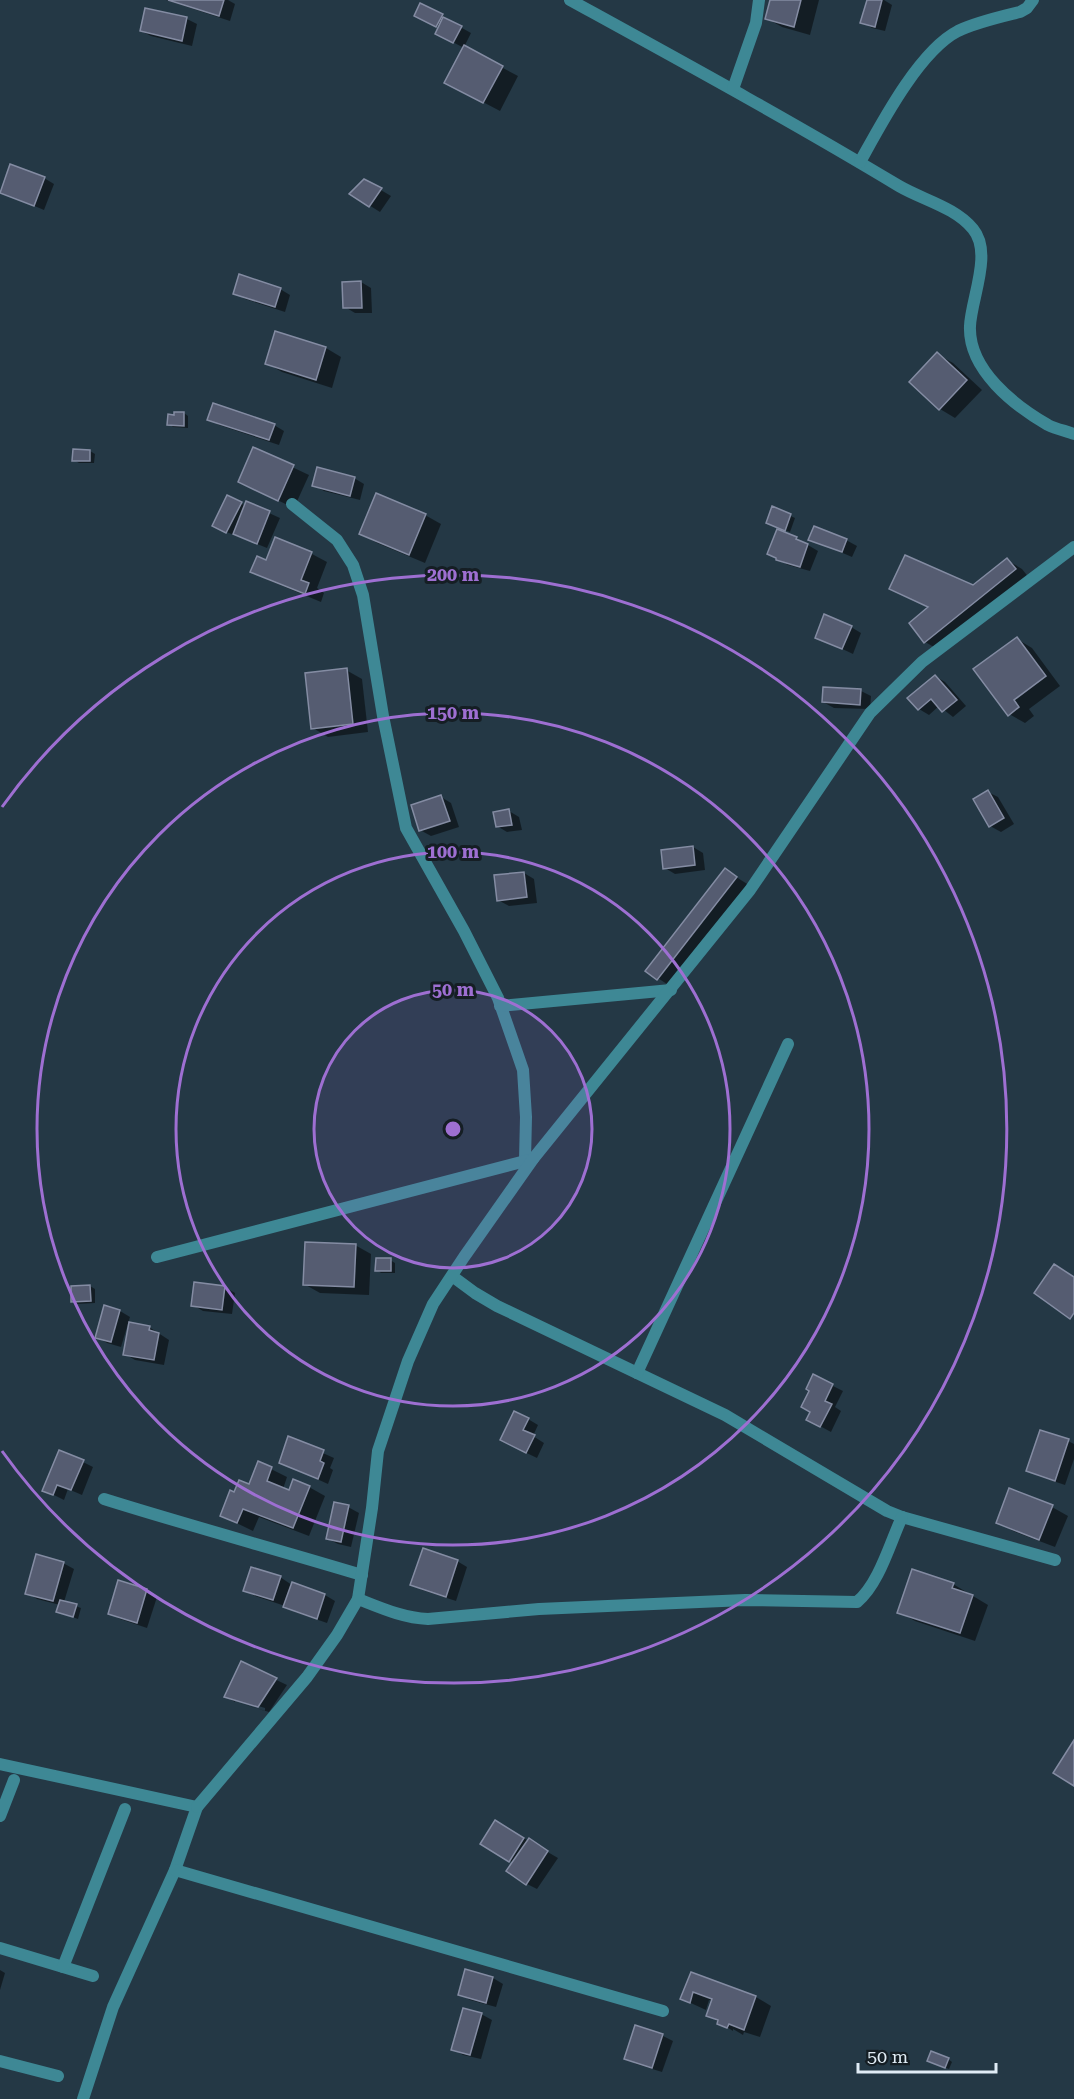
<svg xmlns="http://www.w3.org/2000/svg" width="1074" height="2099" viewBox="0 0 1074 2099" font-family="'Roboto Serif',serif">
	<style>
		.shadow { fill: #0007 }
		.building { fill: #555c71; stroke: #848ca3; stroke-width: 1.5 }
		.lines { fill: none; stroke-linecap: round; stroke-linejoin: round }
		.minor { stroke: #3e8895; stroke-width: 12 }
		.ring { fill: none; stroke: #9e6fd2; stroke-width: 3 }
		.centre { fill: #9e6fd2; stroke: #151e24; stroke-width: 3 }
		.ring-label { font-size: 18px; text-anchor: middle; font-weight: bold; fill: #9e6fd2; stroke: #151e24; stroke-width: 6; stroke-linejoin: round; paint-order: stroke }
	</style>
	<rect width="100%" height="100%" fill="#243845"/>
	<!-- shadow -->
	<g class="shadow">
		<path d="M 166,0 L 228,0 L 235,4 L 230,21 Z"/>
		<path d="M 772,0 L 819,0 L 810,35 L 782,27 L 766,18 Z"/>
		<path d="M 868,0 L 884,0 L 892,5 L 885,31 L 872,28 L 862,22 Z"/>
		<path d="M 146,9 L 187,19 L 197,24 L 192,46 L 151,36 L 141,31 Z"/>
		<path d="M 416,15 L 442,15 L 446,18 L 446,19 L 471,33 L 464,47 L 518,76 L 500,111 L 462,91 L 464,48 L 447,39 L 439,27 Z"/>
		<path d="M 44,178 L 54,184 L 44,210 L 1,192 Z"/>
		<path d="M 364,180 L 391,196 L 380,212 L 351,194 Z"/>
		<path d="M 361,282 L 371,288 L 372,313 L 355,313 L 345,307 Z"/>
		<path d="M 280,289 L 290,295 L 285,312 L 245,299 L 235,293 Z"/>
		<path d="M 276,332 L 326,348 L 341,357 L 332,388 L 282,372 L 266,363 Z"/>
		<path d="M 937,354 L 953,363 L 982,390 L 955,418 L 940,409 Z"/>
		<path d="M 184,413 L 188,416 L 188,428 L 173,427 L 169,424 L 176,416 Z"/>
		<path d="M 209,419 L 274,425 L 284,431 L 279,445 L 219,425 Z"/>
		<path d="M 254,449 L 309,475 L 294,508 L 239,482 Z"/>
		<path d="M 90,451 L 95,454 L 94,463 L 79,463 L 74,460 Z"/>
		<path d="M 354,478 L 364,484 L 360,500 L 324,491 L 313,485 Z"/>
		<path d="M 228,497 L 246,506 L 247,503 L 280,518 L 267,548 L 224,531 Z"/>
		<path d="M 773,508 L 795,518 L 790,532 L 772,525 Z"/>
		<path d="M 425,515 L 441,524 L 425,563 L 377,543 L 361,534 Z"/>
		<path d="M 796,538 L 818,551 L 810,571 L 788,565 L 777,559 Z"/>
		<path d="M 276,539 L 312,554 L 327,562 L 317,588 L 324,593 L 321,602 L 268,580 L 252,571 L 267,562 Z"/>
		<path d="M 810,539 L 846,540 L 857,546 L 852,557 Z"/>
		<path d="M 1007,560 L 1022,569 L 1030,579 L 941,651 L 925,642 L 930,608 L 891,589 L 973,587 Z"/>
		<path d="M 851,627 L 861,633 L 853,654 L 817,637 Z"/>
		<path d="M 1017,639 L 1032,648 L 1060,686 L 1029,709 L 1034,716 L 1025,723 L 1009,714 Z"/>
		<path d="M 346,670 L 362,679 L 368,732 L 328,737 L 313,728 Z"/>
		<path d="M 935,676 L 945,682 L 966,706 L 953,717 L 939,706 L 929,715 L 919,709 Z"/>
		<path d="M 861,691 L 871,696 L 870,709 L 834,708 L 823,702 Z"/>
		<path d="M 988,792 L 998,797 L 1014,824 L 1001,832 L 990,826 Z"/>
		<path d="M 441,797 L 451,803 L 459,827 L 431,836 L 420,830 Z"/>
		<path d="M 509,811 L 519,817 L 522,830 L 507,832 L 497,826 Z"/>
		<path d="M 693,847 L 703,853 L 705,870 L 675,874 L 665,868 Z"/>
		<path d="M 725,870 L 752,887 L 673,988 L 647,971 Z"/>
		<path d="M 524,873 L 534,879 L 537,903 L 509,906 L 498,900 Z"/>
		<path d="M 355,1245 L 371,1254 L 369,1295 L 320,1293 L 304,1284 Z"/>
		<path d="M 390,1260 L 395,1263 L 395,1273 L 381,1273 L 377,1270 Z"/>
		<path d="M 90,1286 L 95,1289 L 95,1303 L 77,1304 L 73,1301 Z"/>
		<path d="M 224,1287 L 235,1293 L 232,1314 L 203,1311 L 193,1305 Z"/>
		<path d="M 120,1311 L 130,1317 L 121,1347 L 107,1343 L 97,1337 Z"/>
		<path d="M 149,1327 L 169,1340 L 164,1365 L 135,1360 L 125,1354 Z"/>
		<path d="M 813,1376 L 843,1391 L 835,1407 L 841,1411 L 831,1432 L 818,1425 L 812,1412 L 811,1391 Z"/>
		<path d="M 528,1419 L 538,1425 L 533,1436 L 544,1443 L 537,1458 L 512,1446 Z"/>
		<path d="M 289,1438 L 334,1458 L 330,1468 L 333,1470 L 328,1484 L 281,1463 Z"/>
		<path d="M 1068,1441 L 1074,1444 L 1074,1459 L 1065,1485 L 1038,1476 L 1028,1470 Z"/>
		<path d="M 83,1462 L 93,1467 L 82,1495 L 68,1489 L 64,1500 L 44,1490 Z"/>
		<path d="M 259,1463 L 287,1477 L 283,1489 L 290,1492 L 309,1487 L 325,1496 L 309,1536 L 259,1517 L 253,1531 L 222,1516 L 250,1486 Z"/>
		<path d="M 348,1507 L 359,1513 L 351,1547 L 338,1544 L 328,1539 Z"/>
		<path d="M 1052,1507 L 1068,1516 L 1055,1547 L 1013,1531 L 998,1522 Z"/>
		<path d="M 457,1561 L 467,1567 L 456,1601 L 422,1590 L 412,1584 Z"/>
		<path d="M 63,1563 L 74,1569 L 64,1602 L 81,1608 L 78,1619 L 58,1612 L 60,1605 L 37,1599 L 27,1593 Z"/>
		<path d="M 280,1577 L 292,1585 L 325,1595 L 335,1601 L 327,1623 L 295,1612 L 285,1606 L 255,1596 L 245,1591 Z"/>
		<path d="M 953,1584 L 988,1605 L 975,1641 L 915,1621 L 899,1612 Z"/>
		<path d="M 146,1591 L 157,1597 L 147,1628 L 120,1619 L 109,1613 Z"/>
		<path d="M 241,1663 L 287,1685 L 269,1712 L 236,1702 L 265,1711 L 265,1708 L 235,1699 L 235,1702 L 226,1697 Z"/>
		<path d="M 496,1822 L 558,1858 L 537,1889 L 527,1884 L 514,1863 L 482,1844 Z"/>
		<path d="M 0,1970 L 5,1973 L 0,1990 Z"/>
		<path d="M 692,1974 L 756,1997 L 771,2006 L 760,2037 L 744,2032 L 743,2035 L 733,2029 L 733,2031 L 708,2015 L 713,2001 L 709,2000 L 706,2010 L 682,1999 Z"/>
		<path d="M 493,1978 L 503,1984 L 496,2007 L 470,2000 L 460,1994 Z"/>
		<path d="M 481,2014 L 492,2020 L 481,2059 L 463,2055 L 453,2049 Z"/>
		<path d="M 636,2027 L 663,2036 L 673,2041 L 662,2072 L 636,2064 L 626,2058 Z"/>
		<path d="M 948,2059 L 952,2062 L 949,2069 L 934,2063 Z"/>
	</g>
	<!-- building -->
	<g class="building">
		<path d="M 168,0 L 224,0 L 219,16 Z"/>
		<path d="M 770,0 L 801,0 L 794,27 L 765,19 Z"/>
		<path d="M 867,0 L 882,0 L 875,27 L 860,23 Z"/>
		<path d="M 420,3 L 443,14 L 436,27 L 414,16 Z"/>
		<path d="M 145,8 L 187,17 L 182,41 L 140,31 Z"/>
		<path d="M 443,17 L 462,26 L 453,43 L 435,34 Z"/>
		<path d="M 464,45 L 503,66 L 483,103 L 444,83 Z"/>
		<path d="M 10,164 L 45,177 L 34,206 L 0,193 Z"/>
		<path d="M 364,179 L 382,188 L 369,207 L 349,194 Z"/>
		<path d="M 239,274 L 281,288 L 275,307 L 233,294 Z"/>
		<path d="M 361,281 L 362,308 L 343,308 L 342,282 Z"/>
		<path d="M 275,331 L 326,347 L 316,380 L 265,364 Z"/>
		<path d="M 937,352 L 967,380 L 939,410 L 909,382 Z"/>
		<path d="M 213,403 L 275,424 L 269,440 L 207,420 Z"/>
		<path d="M 174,412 L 184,412 L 184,426 L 167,425 L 168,414 L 174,415 Z"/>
		<path d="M 253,447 L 294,465 L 278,501 L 238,482 Z"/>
		<path d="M 73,449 L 90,450 L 90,461 L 72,461 Z"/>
		<path d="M 317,467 L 355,477 L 350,496 L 312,486 Z"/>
		<path d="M 376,493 L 426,514 L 409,555 L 359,534 Z"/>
		<path d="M 227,495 L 242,502 L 226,533 L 212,526 Z"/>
		<path d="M 246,501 L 270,511 L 257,544 L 233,534 Z"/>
		<path d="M 772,506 L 791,514 L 785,531 L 766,523 Z"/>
		<path d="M 814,526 L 847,539 L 842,552 L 808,540 Z"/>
		<path d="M 777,529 L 797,537 L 796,539 L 808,544 L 800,567 L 776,560 L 776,558 L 767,554 Z"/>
		<path d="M 275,537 L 312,552 L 301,580 L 309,583 L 305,594 L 250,572 L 257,556 L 266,560 Z"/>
		<path d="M 905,555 L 973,585 L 1007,558 L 1016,569 L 924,643 L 909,623 L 928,607 L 889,589 Z"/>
		<path d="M 824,614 L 852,626 L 842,649 L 815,638 Z"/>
		<path d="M 1017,637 L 1046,676 L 1014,700 L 1019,707 L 1008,716 L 973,669 Z"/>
		<path d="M 347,668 L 353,724 L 311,729 L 305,673 Z"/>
		<path d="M 935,675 L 957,700 L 942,712 L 931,699 L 918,710 L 907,698 Z"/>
		<path d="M 823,687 L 861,689 L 860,705 L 822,702 Z"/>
		<path d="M 988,790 L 1004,818 L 989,827 L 973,799 Z"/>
		<path d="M 441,795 L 450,821 L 419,831 L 411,805 Z"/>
		<path d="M 509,809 L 512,825 L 496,827 L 493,812 Z"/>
		<path d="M 693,846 L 695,865 L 663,869 L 661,850 Z"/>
		<path d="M 725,868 L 737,877 L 657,980 L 645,971 Z"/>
		<path d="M 524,872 L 527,897 L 497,901 L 494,875 Z"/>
		<path d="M 305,1242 L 356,1244 L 354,1287 L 303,1285 Z"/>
		<path d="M 376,1258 L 391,1258 L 391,1271 L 375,1271 Z"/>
		<path d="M 1054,1264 L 1074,1277 L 1074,1313 L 1070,1319 L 1034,1293 Z"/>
		<path d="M 194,1282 L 225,1286 L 222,1310 L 191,1306 Z"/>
		<path d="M 90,1285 L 91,1301 L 71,1302 L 71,1286 Z"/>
		<path d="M 104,1305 L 120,1310 L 111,1342 L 95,1338 Z"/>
		<path d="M 129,1322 L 150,1326 L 149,1330 L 159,1333 L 154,1360 L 123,1355 Z"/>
		<path d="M 813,1374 L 833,1384 L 825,1401 L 832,1404 L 820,1427 L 806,1420 L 810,1412 L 801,1407 L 809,1391 L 806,1389 Z"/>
		<path d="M 514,1411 L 529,1418 L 523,1430 L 535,1435 L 526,1453 L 500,1440 Z"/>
		<path d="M 1040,1430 L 1069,1439 L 1055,1481 L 1026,1471 Z"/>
		<path d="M 288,1436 L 324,1450 L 320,1461 L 324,1463 L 318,1479 L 279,1463 Z"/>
		<path d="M 59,1450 L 84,1460 L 71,1490 L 57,1485 L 53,1495 L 42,1491 Z"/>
		<path d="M 258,1461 L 272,1467 L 267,1481 L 289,1490 L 293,1479 L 310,1486 L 293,1528 L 243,1509 L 237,1523 L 220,1516 L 230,1490 L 234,1492 L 239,1480 L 249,1484 Z"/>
		<path d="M 1009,1488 L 1053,1505 L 1039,1540 L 996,1523 Z"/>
		<path d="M 334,1502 L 349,1505 L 341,1542 L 326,1539 Z"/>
		<path d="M 423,1548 L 458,1560 L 446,1597 L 410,1585 Z"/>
		<path d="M 36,1554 L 64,1562 L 53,1601 L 25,1594 Z"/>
		<path d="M 251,1567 L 281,1576 L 273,1600 L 243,1591 Z"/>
		<path d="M 912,1569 L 954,1583 L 952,1588 L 973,1595 L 960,1633 L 897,1613 Z"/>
		<path d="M 118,1580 L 147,1589 L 137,1623 L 108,1614 Z"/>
		<path d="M 292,1582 L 325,1594 L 317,1619 L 283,1607 Z"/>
		<path d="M 60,1600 L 77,1604 L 73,1617 L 56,1612 Z"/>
		<path d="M 241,1661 L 277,1678 L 258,1707 L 224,1697 Z"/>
		<path d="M 1074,1740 L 1074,1786 L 1053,1773 Z"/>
		<path d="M 495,1820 L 524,1838 L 509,1862 L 480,1844 Z"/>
		<path d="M 529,1838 L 548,1851 L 526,1885 L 506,1871 Z"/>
		<path d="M 465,1969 L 493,1977 L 486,2003 L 458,1995 Z"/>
		<path d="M 691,1972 L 756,1996 L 744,2030 L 729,2024 L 727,2028 L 717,2024 L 718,2020 L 706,2016 L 712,1999 L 693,1992 L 690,2003 L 680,1999 Z"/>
		<path d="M 463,2008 L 482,2013 L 470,2055 L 451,2050 Z"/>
		<path d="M 635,2025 L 663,2034 L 652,2068 L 624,2059 Z"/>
		<path d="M 931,2051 L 949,2058 L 945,2068 L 927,2061 Z"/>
	</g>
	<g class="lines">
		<!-- minor -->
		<g class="minor">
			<path d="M 570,0 C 681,61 791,121 899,186 C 923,200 955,207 973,229 C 993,253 971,299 970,326 C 968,370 1015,406 1048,425 C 1056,429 1066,431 1074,434"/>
			<path d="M 733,89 L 756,23 L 759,0"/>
			<path d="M 860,162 C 881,124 919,51 958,31 C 977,22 1000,17 1020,12 L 1027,8 L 1033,0"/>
			<path d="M 292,504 L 337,540 L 353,565 L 363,595 L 383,716 L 406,828 L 464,931 L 498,998 L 523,1070 L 526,1117 L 525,1160"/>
			<path d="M 500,1006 L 671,990"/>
			<path d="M 157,1257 L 533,1159"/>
			<path d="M 452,1276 L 475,1293 L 497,1306 L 725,1415 L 887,1511 L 902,1517 L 1055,1560"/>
			<path d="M 637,1373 L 788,1044"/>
			<path d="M 104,1499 C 190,1526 276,1549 362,1575"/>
			<path d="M 358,1599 C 381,1608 403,1618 428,1619 L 539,1609 L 745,1600 L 857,1602 C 879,1584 890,1543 902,1517"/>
			<path d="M 0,1764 L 197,1807 L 175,1870 L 113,2007 L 83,2099"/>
			<path d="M 197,1807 L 307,1677 L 337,1635 L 358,1599 L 372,1508 L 378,1451 L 408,1361 L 433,1304 L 464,1257 L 533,1159 L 750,890 L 870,713 L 922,662 L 1074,547"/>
			<path d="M 0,1816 L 14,1780"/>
			<path d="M 175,1870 L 663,2011"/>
			<path d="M 0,1948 L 93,1976"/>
			<path d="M 63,1967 L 125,1809"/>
			<path d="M 0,2061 L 58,2076"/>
		</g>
	</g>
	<!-- distance rings -->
	<circle cx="453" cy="1129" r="139" fill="#9e6fd2" fill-opacity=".12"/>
	<g class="ring">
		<circle cx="453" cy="1129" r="139"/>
		<circle cx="453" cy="1129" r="277"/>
		<circle cx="453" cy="1129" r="416"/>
		<path d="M2 807A554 554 0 1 1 2 1451"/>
	</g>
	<circle cx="453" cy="1129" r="9" class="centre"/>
	<g class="ring-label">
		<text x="453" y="581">200 m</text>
		<text x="453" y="719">150 m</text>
		<text x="453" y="858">100 m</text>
		<text x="453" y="996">50 m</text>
	</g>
	<!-- scale -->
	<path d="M858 2063v9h138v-9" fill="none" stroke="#e0ecf5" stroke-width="3"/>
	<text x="867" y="2063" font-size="18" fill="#e0ecf5" stroke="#151e24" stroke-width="4.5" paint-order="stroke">50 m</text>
</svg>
